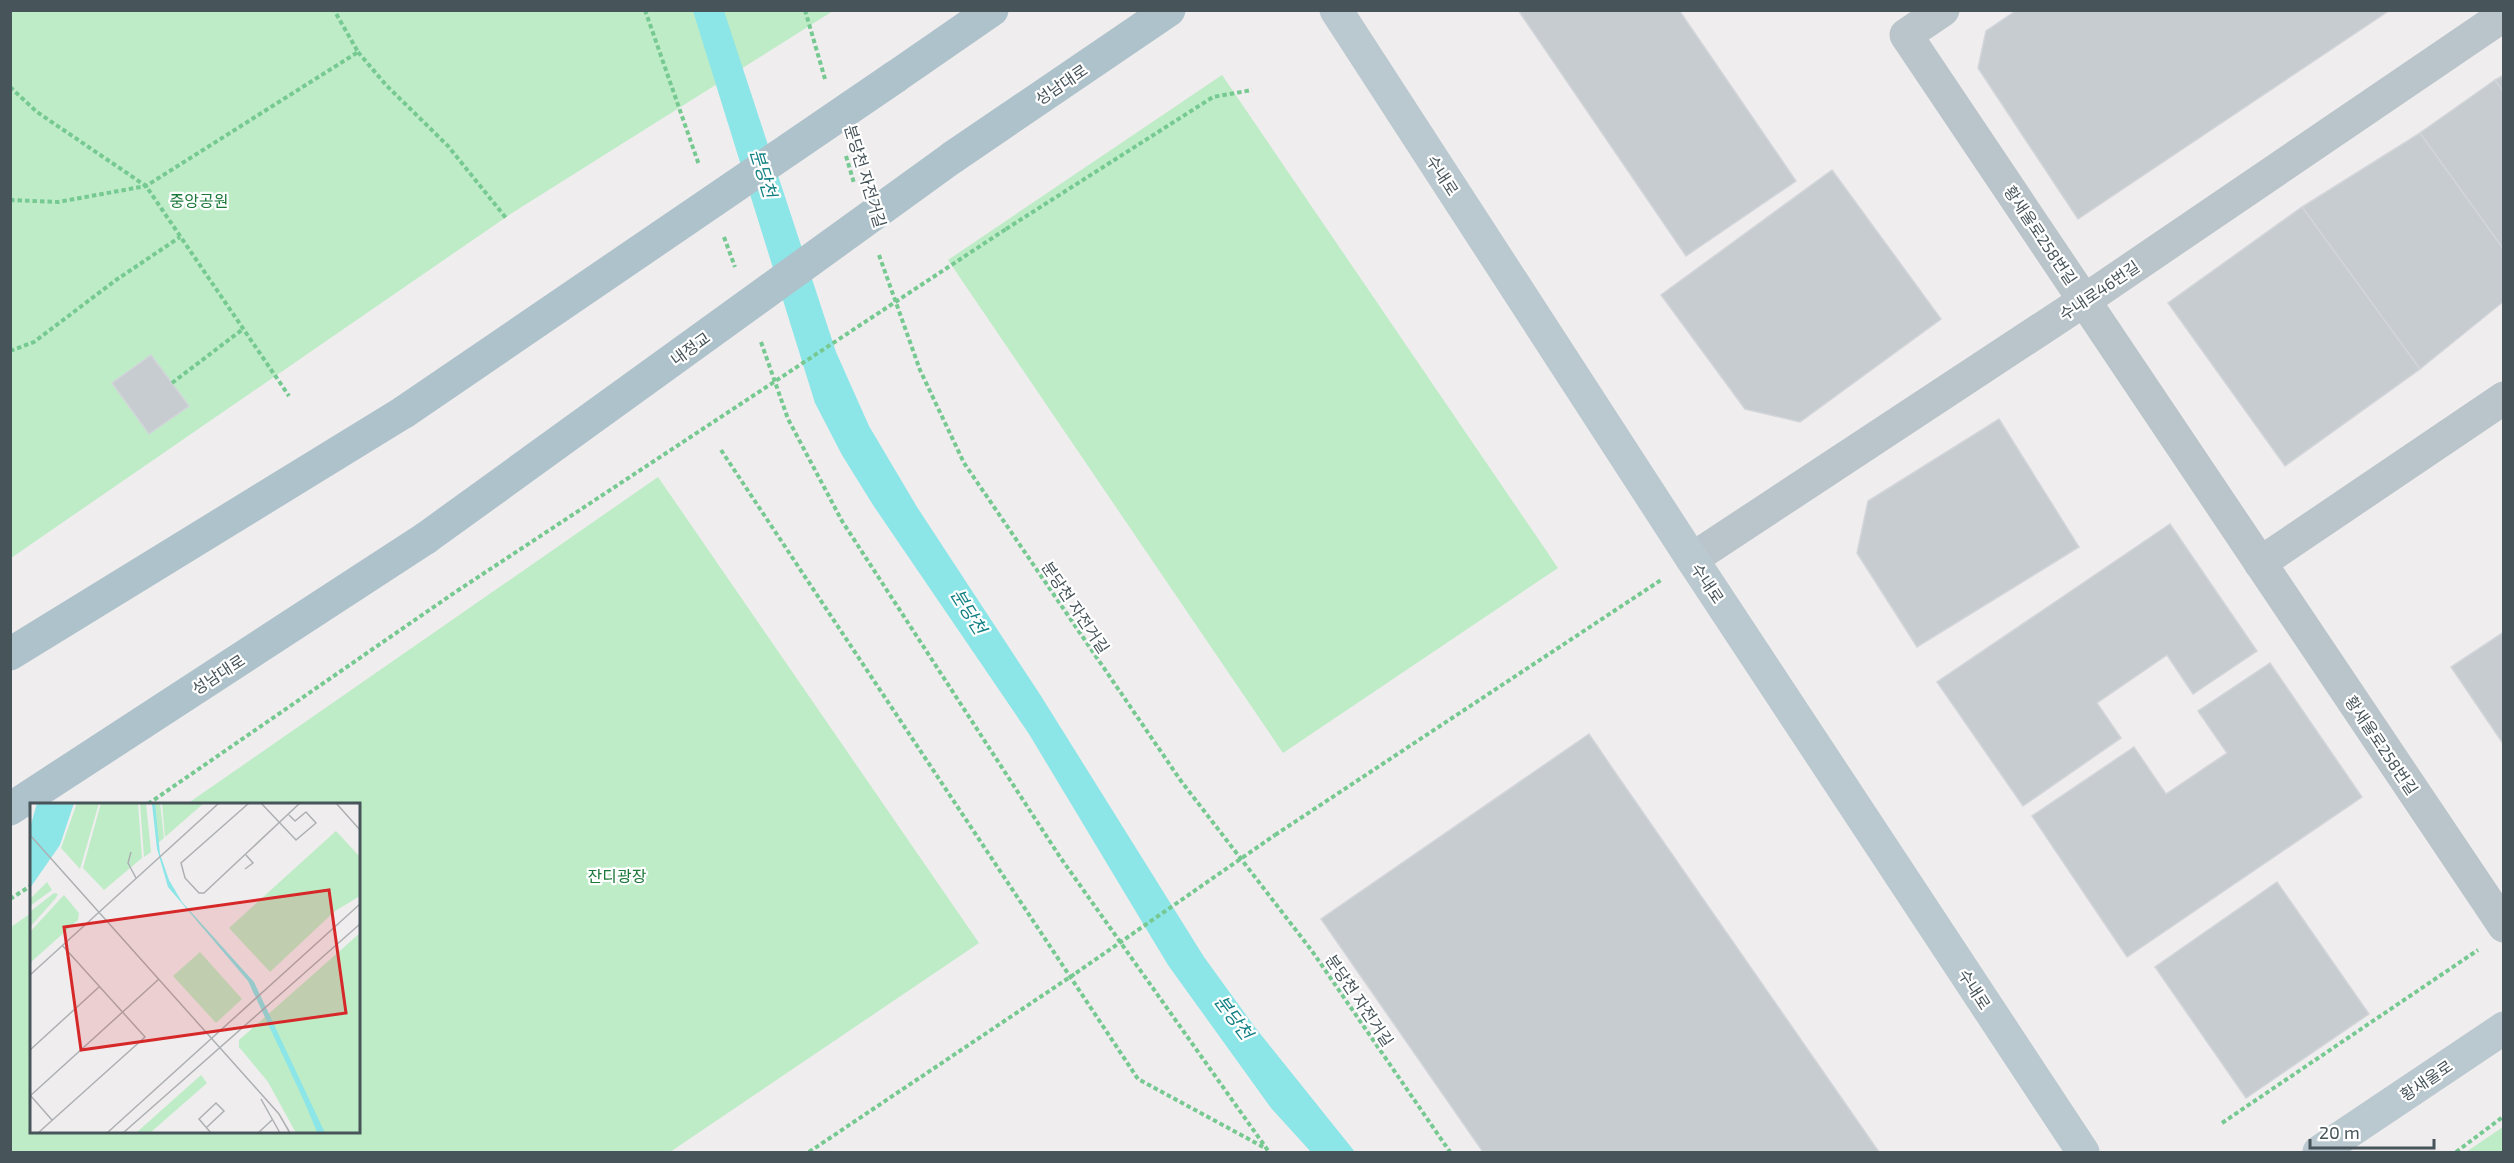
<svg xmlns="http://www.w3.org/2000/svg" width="2514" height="1163" viewBox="0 0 2514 1163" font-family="'Exo 2','Noto Sans KR',sans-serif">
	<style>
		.green { fill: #bdecc7 }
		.water { fill: #8ce5e7 }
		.building { fill: #c7ccd0; stroke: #d2d5d9; stroke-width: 1.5 }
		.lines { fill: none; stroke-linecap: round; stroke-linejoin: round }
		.path { stroke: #77c992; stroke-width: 4; stroke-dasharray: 4.5 3; stroke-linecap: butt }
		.street { stroke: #b9c5ca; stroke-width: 33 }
		.secondary { stroke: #bac8cf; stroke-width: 33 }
		.primary { stroke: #aec2cb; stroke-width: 33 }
		.path-bridge { stroke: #77c992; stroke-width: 4; stroke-dasharray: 4.5 3; stroke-linecap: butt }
		.primary-bridge { stroke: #aec2cb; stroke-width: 33 }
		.labels { text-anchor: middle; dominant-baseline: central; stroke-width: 4.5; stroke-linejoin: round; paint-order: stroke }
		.street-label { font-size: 16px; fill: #47545a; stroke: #fff }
		.park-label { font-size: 16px; fill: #1b7839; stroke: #fff }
		.water-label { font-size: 18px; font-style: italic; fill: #138084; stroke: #fff }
		.inset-river { fill: none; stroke: #8ce5e7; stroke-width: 3 }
		.inset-road { fill: none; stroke: #acb0b3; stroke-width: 1.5 }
		.view { fill: #d62828; fill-opacity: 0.15; stroke: #d62828; stroke-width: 3 }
		.inset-edge { fill: none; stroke: #47545a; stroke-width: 3 }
	</style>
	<rect width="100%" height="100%" fill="#f0edee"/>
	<!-- green -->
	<g class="green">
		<path d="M 11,11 L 833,11 L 512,213 L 11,558 Z"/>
		<path d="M 1222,75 L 1558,568 L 1283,753 L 948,260 Z"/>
		<path d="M 658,477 L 979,943 L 670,1152 L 11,1152 L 11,927 L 31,913 L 32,1132 L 358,1132 L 358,804 L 187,804 Z"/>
		<path d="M 2503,1127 L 2503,1152 L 2466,1152 Z"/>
	</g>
	<!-- water -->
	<path class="water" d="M 693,11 L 724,11 L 836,352 L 869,426 L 917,507 L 1041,696 L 1204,957 L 1254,1026 L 1355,1152 L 1311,1152 L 1271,1108 L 1168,965 L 1029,734 L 873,505 L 842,455 L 815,403 Z"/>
	<!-- building -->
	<g class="building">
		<path d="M 1518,10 L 1679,10 L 1796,181 L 1686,256 Z"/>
		<path d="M 2017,10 L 2390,10 L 2078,219 L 1978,68 L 1986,31 Z"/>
		<path d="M 2504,75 L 2504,93 L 2495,80 Z"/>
		<path d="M 2495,80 L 2504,93 L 2504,250 L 2420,133 Z"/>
		<path d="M 2420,133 L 2504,250 L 2504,301 L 2420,369 L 2302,207 Z"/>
		<path d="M 1832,170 L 1941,319 L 1800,422 L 1745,409 L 1661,295 Z"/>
		<path d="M 2302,207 L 2420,369 L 2285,466 L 2168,303 Z"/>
		<path d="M 151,355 L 189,406 L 149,434 L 112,383 Z"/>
		<path d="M 1999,419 L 2079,547 L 1917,647 L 1857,553 L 1868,501 Z"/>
		<path d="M 2170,524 L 2257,651 L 2193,694 L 2167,655 L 2097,703 L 2121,738 L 2023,806 L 1937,682 Z"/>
		<path d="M 2504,632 L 2504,745 L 2451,667 Z"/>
		<path d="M 2270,663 L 2362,797 L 2127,957 L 2032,816 L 2134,747 L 2166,794 L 2227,753 L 2198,711 Z"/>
		<path d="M 1589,734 L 1617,775 L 1879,1152 L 1483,1152 L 1321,919 Z"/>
		<path d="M 2277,882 L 2369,1014 L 2246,1098 L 2155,967 Z"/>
	</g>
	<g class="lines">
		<!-- path -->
		<g class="path">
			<path d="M 645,10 L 699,165"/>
			<path d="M 805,10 L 825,79"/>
			<path d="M 358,52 L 386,85 L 448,146 L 506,218"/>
			<path d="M 10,87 L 37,112 L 146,186 L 289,396"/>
			<path d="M 846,156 L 854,183"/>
			<path d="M 10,200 L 58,202 L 146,186 L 358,52 L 334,10"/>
			<path d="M 1006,229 L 1213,97 L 1252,90"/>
			<path d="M 724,237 L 735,267"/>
			<path d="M 879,255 L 920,370 L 964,463 L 1181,781 L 1312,951 L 1450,1152"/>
			<path d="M 761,342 L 788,419 L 842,521 L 1060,857 L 1269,1152"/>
			<path d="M 10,351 L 34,342 L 116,280 L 180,237"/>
			<path d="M 172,383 L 243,329"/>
			<path d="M 721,450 L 1138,1079 L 1267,1149"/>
			<path d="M 148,804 L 457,591"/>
			<path d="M 1275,835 L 1661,580"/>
			<path d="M 10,899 L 32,885"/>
			<path d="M 2222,1123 L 2478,950"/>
			<path d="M 809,1152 L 1076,973"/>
			<path d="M 2456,1152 L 2504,1116"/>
		</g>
		<!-- street -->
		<g class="street">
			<path d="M 1943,10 L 1906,35 L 2504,926"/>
			<path d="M 1692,559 L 2085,300 L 2504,15"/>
			<path d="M 2260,563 L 2504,398"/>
		</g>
		<!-- secondary -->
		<g class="secondary">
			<path d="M 1336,10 L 1692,559 L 2083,1152"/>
			<path d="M 2319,1152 L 2504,1028"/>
		</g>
		<!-- primary -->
		<g class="primary">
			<path d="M 895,77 L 992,10"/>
			<path d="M 953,157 L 1169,10"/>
			<path d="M 10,654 L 404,412"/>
			<path d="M 10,809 L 426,538"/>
		</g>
		<!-- path-bridge -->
		<g class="path-bridge">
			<path d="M 457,591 L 1006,229"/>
			<path d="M 1076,973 L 1275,835"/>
		</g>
		<!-- primary-bridge -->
		<g class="primary-bridge">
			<path d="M 404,412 L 895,77"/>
			<path d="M 426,538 L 953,157"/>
		</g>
	</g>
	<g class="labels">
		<!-- street labels -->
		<g class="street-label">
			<text transform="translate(1061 84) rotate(-34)">성남대로</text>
			<text transform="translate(1443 175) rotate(57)">수내로</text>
			<text transform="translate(866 176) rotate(73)">분당천 자전거길</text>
			<text transform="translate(2041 235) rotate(56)">황새울로258번길</text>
			<text transform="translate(2099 290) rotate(-34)">수내로46번길</text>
			<text transform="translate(690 348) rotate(-36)">내정교</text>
			<text transform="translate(1708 583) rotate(56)">수내로</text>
			<text transform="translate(1076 607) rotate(56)">분당천 자전거길</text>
			<text transform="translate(218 674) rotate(-33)">성남대로</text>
			<text transform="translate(2382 745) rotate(56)">황새울로258번길</text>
			<text transform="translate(1975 989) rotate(57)">수내로</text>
			<text transform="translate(1360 1000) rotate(56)">분당천 자전거길</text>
			<text transform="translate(2426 1080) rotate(-34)">황새울로</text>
		</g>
		<!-- park labels -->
		<g class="park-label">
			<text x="199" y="200">중앙공원</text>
			<text x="617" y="875">잔디광장</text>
		</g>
		<!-- water labels -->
		<g class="water-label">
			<text transform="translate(764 173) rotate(73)">분당천</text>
			<text transform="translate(969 611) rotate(58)">분당천</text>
			<text transform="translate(1234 1017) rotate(53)">분당천</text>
		</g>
	</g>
	<!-- overview -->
	<g transform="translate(30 803)">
		<rect width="330" height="330" fill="#f0edee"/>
		<path d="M 47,0 L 69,0 L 50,66 L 31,45 ZM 71,0 L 108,0 L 112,55 L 74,87 L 53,65 ZM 116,0 L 121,49 L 114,54 L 110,0 ZM 130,0 L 134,35 L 127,41 L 123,1 ZM 132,0 L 174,0 L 135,34 ZM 306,28 L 330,54 L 330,93 L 305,108 L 240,169 L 199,125 ZM 17,79 L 22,87 L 0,103 L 0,96 ZM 24,90 L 28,91 L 25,96 L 0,124 L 1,108 ZM 34,92 L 49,110 L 48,117 L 0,160 L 0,129 ZM 330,130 L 330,330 L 266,330 L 238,279 L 209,244 L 209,237 ZM 170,149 L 212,196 L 186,220 L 143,173 ZM 171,272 L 177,280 L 120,330 L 106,330 Z" fill="#bdecc7"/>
		<path d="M 7,0 L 44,0 L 30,42 L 0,85 L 0,25 ZM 125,0 L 130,51 L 139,77 L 152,99 L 224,179 L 295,330 L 289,330 L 218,178 L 138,84 L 127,46 L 122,1 Z" fill="#8ce5e7"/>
		<path class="inset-river" d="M 272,289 L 289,330"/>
		<path class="inset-road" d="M 219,0 L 151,60 L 155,75 L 169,90 L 174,90 L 270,0M 231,0 L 266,37 L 286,20 L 276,9 L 265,18 L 259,12M 306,0 L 330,27M 0,32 L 249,311 L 260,330M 101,49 L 98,60 L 106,75M 215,66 L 223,60 L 216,52M 0,172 L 189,0M 0,247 L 69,184M 0,292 L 22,317M 0,293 L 129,176M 231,296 L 250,330M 177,324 L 194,308 L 186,300 L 169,316 L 181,330M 8,330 L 115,234 L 32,142M 77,330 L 330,101M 93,330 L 330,121M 228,330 L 242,317"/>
		<path class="view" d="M 299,87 L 316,210 L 51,247 L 34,124 Z"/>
		<rect width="330" height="330" class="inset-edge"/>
	</g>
	<!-- border -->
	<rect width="2514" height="1163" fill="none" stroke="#47545a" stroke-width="24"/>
	<!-- scale -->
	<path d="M2310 1139v9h124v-9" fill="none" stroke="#47545a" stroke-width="3"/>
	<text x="2319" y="1139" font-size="18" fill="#47545a" stroke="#ffffff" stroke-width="4.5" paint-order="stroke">20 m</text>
</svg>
